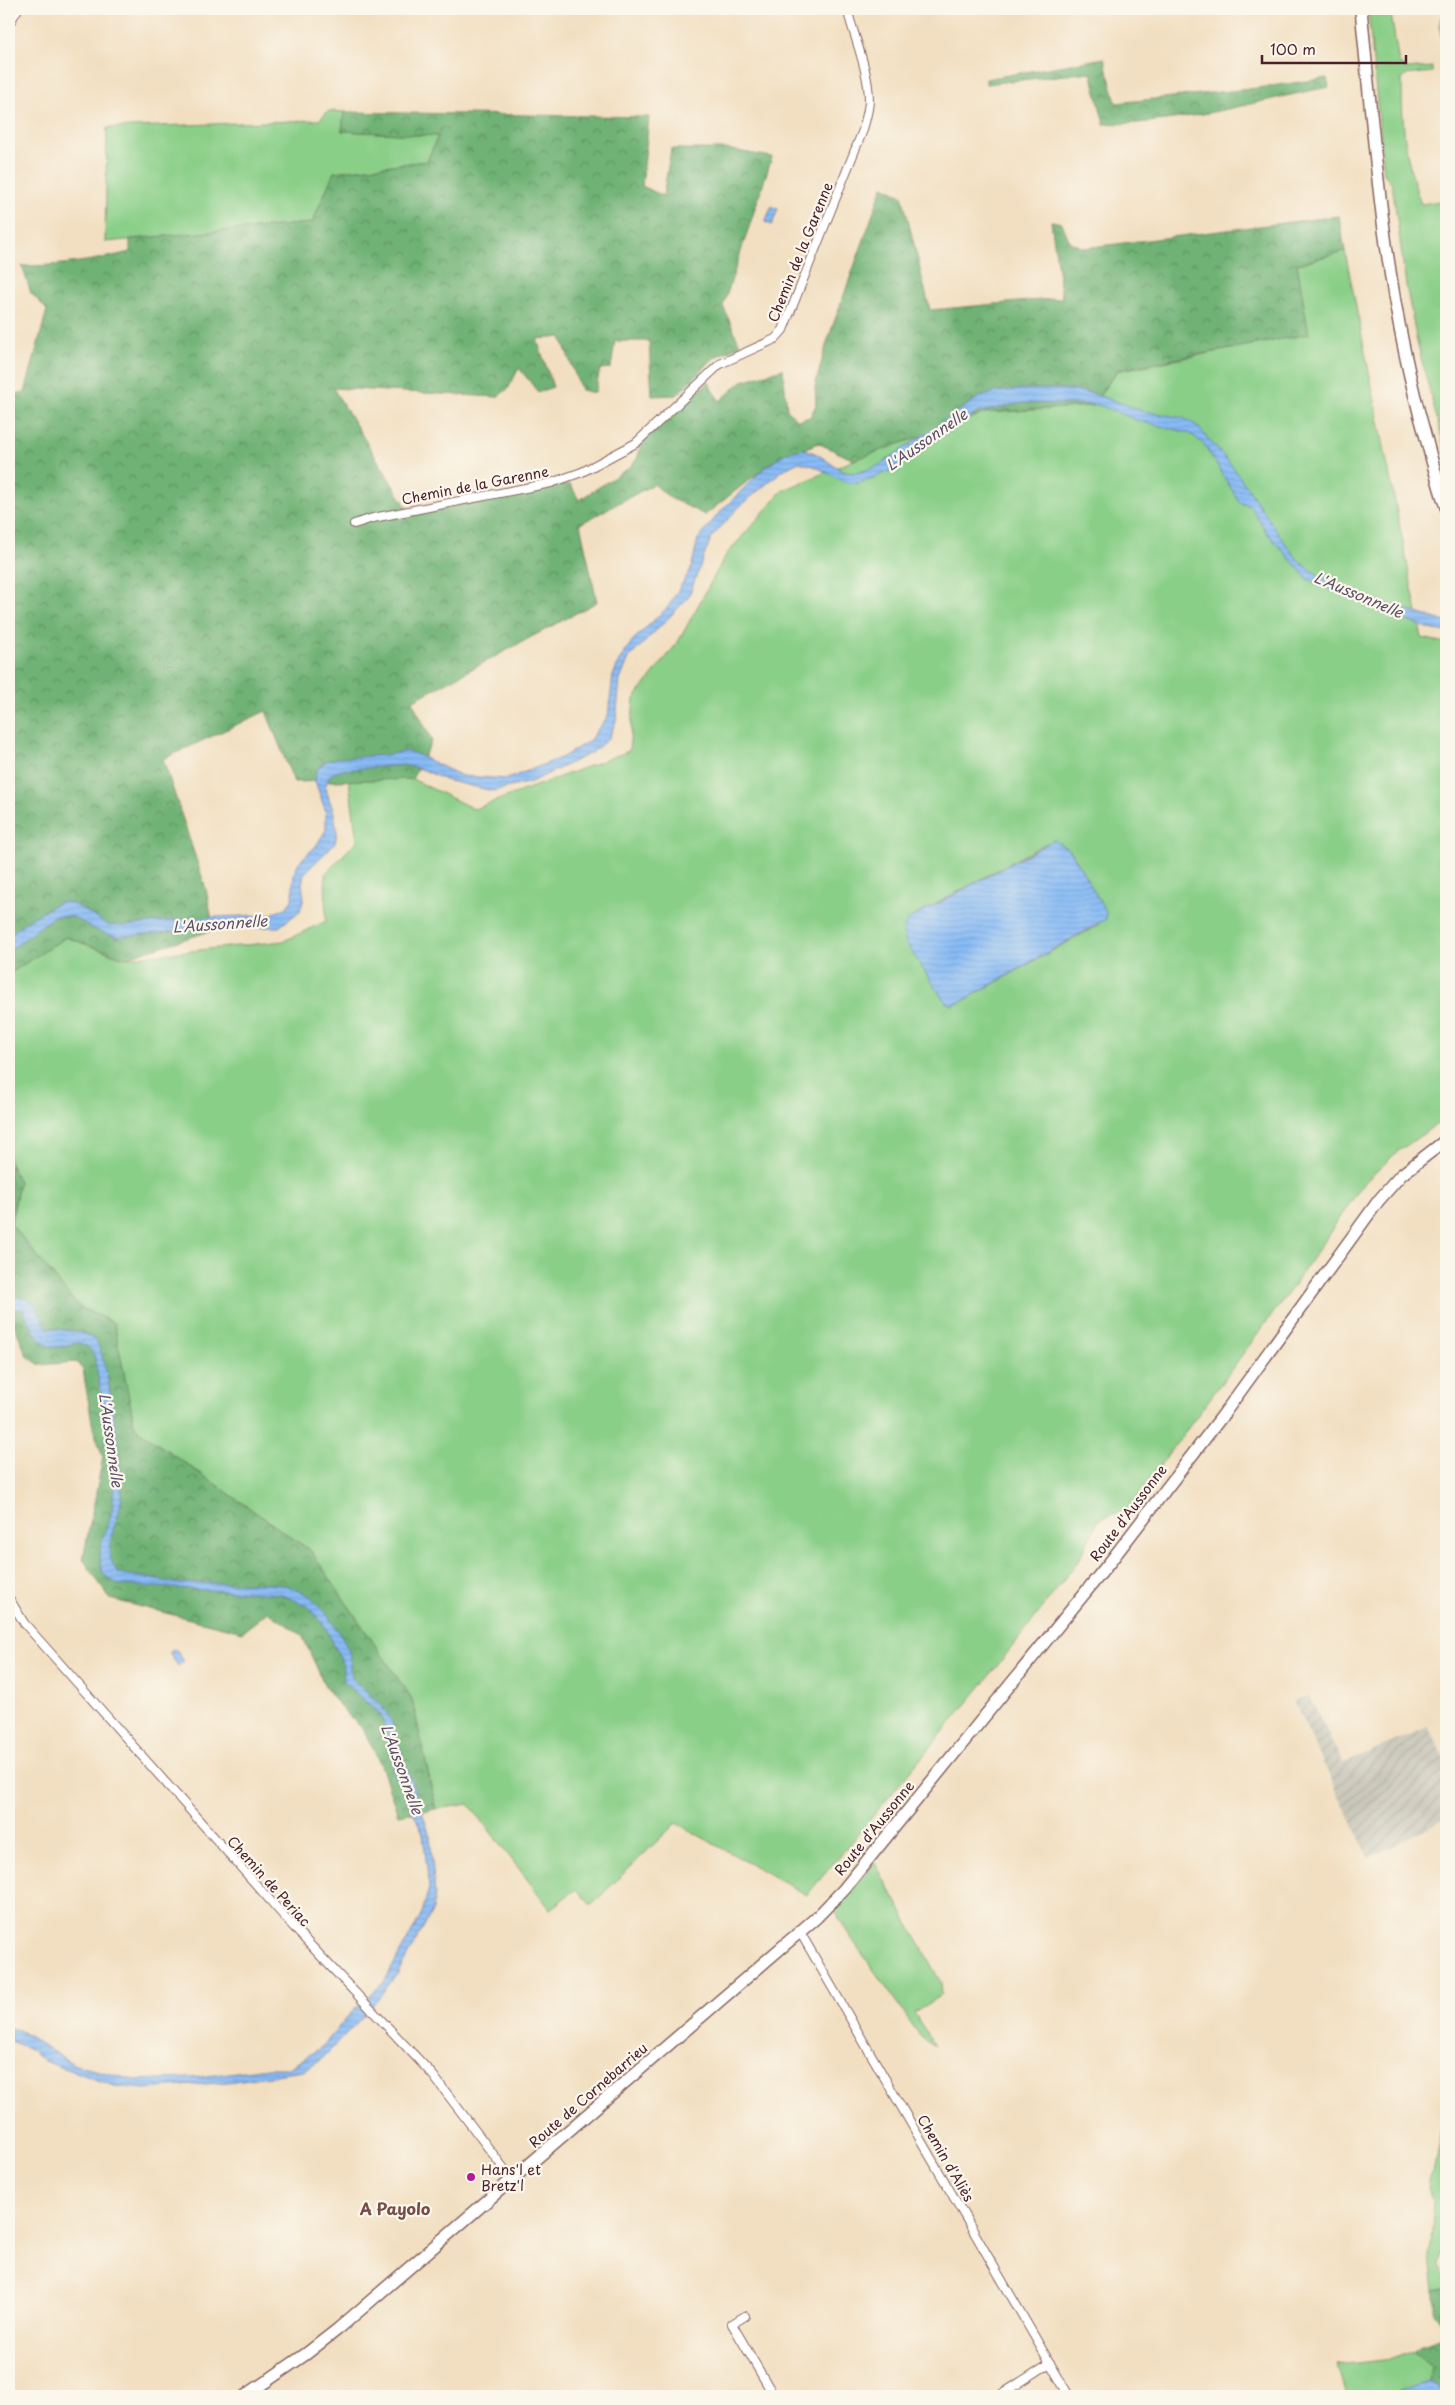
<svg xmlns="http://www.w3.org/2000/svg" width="1455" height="2405" viewBox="0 0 1455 2405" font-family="'Playpen Sans',sans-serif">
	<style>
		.industrial { fill: url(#industrial-furrows) }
		.grass { fill: #8acf88; stroke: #6a775a; fill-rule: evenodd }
		.forest { fill: url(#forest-crowns); stroke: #5c6850 }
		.water { fill: url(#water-rules); stroke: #686d90 }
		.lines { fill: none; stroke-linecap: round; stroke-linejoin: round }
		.minor-casing { stroke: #856260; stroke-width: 10 }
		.secondary-casing { stroke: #856260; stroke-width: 14 }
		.minor { stroke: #fff; stroke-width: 8 }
		.secondary { stroke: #fff; stroke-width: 11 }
		.poi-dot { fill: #b5179e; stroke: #fbf7ec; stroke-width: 2 }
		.labels { text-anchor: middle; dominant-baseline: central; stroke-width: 4.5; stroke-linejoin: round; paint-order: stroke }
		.street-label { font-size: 14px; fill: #4a1f2b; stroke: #fbf7ec }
		.poi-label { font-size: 14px; fill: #4a1f2b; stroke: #fbf7ec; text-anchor: start }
		.water-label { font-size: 15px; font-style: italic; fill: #5c4e68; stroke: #fbf7ec }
		.quarter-label { font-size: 16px; font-weight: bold; fill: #764d46; stroke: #fbf7ec }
	</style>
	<defs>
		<pattern id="industrial-furrows" width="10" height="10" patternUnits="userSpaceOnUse" patternTransform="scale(1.25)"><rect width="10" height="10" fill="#c7c5b8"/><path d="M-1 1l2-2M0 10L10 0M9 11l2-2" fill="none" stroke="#aca99e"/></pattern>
		<pattern id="forest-crowns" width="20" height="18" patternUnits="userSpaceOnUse" patternTransform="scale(1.25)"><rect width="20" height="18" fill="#6fb274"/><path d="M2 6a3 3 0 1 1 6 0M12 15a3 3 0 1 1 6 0" fill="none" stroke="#5d905f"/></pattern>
		<pattern id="water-rules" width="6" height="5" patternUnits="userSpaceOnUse" patternTransform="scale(1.25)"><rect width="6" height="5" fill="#87bbf5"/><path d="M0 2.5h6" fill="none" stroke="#76a0d2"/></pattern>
	</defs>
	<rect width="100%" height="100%" fill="#fbf7ec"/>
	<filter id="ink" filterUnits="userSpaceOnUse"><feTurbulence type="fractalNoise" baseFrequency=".02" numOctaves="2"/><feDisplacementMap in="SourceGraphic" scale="10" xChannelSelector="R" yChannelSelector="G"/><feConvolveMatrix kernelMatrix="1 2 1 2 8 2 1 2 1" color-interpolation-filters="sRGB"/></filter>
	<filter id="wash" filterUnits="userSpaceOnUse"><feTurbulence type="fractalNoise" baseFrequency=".0096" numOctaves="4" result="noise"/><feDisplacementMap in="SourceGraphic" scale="20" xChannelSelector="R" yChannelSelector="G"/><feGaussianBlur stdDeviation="1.12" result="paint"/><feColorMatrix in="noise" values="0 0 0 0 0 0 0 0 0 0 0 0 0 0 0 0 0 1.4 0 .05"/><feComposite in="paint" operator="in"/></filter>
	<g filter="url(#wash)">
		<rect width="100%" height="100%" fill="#f2dfc1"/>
		<!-- industrial -->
		<path class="industrial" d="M 1309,1696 L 1343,1763 L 1428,1727 L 1446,1762 L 1446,1818 L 1369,1858 L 1293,1700 Z"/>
		<!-- grass -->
		<g class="grass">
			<path d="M 1368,9 L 1390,9 L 1399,63 L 1407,69 L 1432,67 L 1432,72 L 1406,75 L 1402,80 C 1402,128 1405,158 1421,204 L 1446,200 L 1446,454 L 1417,342 L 1406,285 L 1392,183 L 1384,174 Z"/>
			<path d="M 1441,17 L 1446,18 L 1446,56 L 1439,26 Z"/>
			<path d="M 328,111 L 344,112 L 342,131 L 438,136 L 427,161 L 334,172 L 312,223 L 105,242 L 107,128 L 319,120 Z"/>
			<path d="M 1345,251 L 1422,638 L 1446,643 L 1446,1118 L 1397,1152 L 1363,1184 L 1294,1285 L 1128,1509 L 1099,1519 L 1078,1561 L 1038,1614 L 979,1689 L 807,1895 L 676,1823 L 591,1905 L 576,1889 L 550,1909 L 469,1804 L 436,1809 L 412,1699 L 311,1551 L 135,1428 L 114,1323 L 78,1306 L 11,1224 L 19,1182 L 9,1162 L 9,974 L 66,937 L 124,958 L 284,941 L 326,921 L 325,874 L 357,841 L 349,780 L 412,779 L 474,809 L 629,751 L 634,699 L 678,642 L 726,555 L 782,491 L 854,460 L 985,413 L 1092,406 L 1117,371 L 1308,334 L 1297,264 ZM 1046,843 L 1098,925 L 961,1002 L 952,1005 L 911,918 Z"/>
			<path d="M 875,1863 L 941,1983 L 942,1995 L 914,2013 L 935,2046 L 921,2037 L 849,1935 L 834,1910 Z"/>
			<path d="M 1446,2103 L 1446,2222 L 1440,2264 L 1446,2287 L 1434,2290 L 1430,2257 L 1434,2201 C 1427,2191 1426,2183 1433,2172 Z"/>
			<path d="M 1414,2351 L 1432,2366 L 1430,2382 L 1399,2390 L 1396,2396 L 1347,2396 L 1338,2365 L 1393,2359 Z"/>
		</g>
		<!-- forest -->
		<g class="forest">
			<path d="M 1104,58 L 1116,103 L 1258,88 L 1327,78 L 1329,87 C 1255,101 1180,125 1104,124 L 1091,72 L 986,84 L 986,79 Z"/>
			<path d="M 344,112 L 649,117 L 642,186 L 663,196 L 671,149 L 726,149 L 772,157 L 723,306 L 740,345 L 714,358 L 677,395 L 652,396 L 649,341 L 615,341 L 611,368 L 600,369 L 595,393 L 581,390 L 561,337 L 537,339 L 553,387 L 538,392 L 519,368 L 508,389 L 497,397 L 333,388 L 410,513 L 570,484 L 579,500 L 630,467 L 637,459 L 643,441 L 709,381 L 712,390 L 720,401 L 742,381 L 783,369 L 787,409 L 797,420 L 810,417 L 816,405 L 815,386 L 827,342 L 883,186 L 902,195 L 930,310 L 1062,298 L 1051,221 L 1062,223 L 1070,242 L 1084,248 L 1339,216 L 1345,251 L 1297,264 L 1309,334 L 1117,370 L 1092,406 L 985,413 L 854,460 L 818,443 L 772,462 L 705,515 L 670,498 L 654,484 L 580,524 L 597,602 L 412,701 L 432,741 L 412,779 L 294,782 L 266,711 L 163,759 L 206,889 L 214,930 L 124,958 L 66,937 L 9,974 L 9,395 L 25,392 L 47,310 L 31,293 L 22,266 C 59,266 94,261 130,252 L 130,239 L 312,223 L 334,172 L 427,161 L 438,136 L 342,131 Z"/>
			<path d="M 9,1162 L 19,1182 L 11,1224 L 78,1306 L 114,1323 L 135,1428 L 311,1551 L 412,1699 L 436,1809 L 398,1815 L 381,1765 L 363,1729 L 343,1710 L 325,1686 L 302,1635 L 268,1612 L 242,1632 L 110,1599 L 83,1559 L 103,1457 L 93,1428 L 83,1370 L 76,1362 L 40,1365 L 27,1356 L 12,1319 L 9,1320 Z"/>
			<path d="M 1446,2287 L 1446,2396 L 1439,2386 L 1430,2382 L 1432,2366 L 1414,2351 L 1420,2346 L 1441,2338 L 1445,2328 L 1434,2313 L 1434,2290 Z"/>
		</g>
		<!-- water -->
		<g class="water">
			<path d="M 772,206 L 778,209 L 772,225 L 765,222 Z"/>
			<path d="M 1022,389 L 1065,389 L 1091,393 L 1144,411 L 1183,418 L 1196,425 L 1233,467 L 1288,547 L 1300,562 L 1318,575 L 1368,598 L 1446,622 L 1446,632 L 1433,630 L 1381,612 L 1343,594 L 1321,586 L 1307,578 L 1268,534 L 1250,506 L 1240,503 L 1204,444 L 1189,433 L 1139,421 L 1099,405 L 1022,403 L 977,413 L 888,472 L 859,483 L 847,483 L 814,466 L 799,462 L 783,470 L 739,507 L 711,538 L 688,598 L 629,658 L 620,680 L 616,721 L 609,738 L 591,753 L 531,782 L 493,791 L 445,780 L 424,770 L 404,765 L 342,770 L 330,775 L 325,787 L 334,813 L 337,832 L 335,843 L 304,874 L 302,884 L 304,898 L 300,911 L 279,927 L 219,927 L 116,937 L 96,930 L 73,917 L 54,916 L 9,951 L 9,936 L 25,922 L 59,902 L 68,902 L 83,909 L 108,925 L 125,926 L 193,918 L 269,915 L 286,908 L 292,900 L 294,873 L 299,862 L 316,846 L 326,830 L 326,812 L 315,781 L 316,771 L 324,762 L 337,758 L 386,755 L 406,751 L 416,754 L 462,776 L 507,779 L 563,757 L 589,741 L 608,716 L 613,676 L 619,661 L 633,640 L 668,607 L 691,569 L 698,539 L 719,513 L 762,470 L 787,452 L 804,449 L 817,454 L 844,472 L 856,473 L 878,466 L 979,397 L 996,392 Z"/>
			<path d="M 1054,840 L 1071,851 L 1106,912 L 1106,919 L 961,1002 L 952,1005 L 945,1002 L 906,943 C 902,932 902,926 911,918 Z"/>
			<path d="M 9,1296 C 38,1299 34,1304 47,1328 C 62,1330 83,1330 95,1340 C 108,1351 124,1480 121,1501 C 118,1528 99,1547 118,1573 L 177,1583 L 265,1583 L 289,1586 L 310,1596 L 326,1613 L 344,1640 L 351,1657 L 350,1671 L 353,1679 L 382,1706 L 391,1720 L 430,1836 L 435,1894 L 433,1910 L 398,1973 L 368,2011 L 324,2057 L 303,2071 L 228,2082 L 146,2089 L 114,2086 L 44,2061 L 32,2050 L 9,2040 L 9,2028 L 19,2030 L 75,2065 L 134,2080 L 191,2078 L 267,2068 L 289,2068 L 323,2046 L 348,2016 L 384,1982 L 422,1913 L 429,1888 L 423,1833 L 395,1775 L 386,1731 L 380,1714 L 344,1682 L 342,1662 L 326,1628 L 308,1606 L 280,1594 L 119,1585 L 103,1574 C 93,1539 112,1529 113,1500 C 116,1452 102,1402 94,1355 C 78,1329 62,1356 45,1344 C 35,1337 29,1321 23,1310 L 9,1309 Z"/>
			<path d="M 175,1649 L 184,1661 L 178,1666 L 169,1653 Z"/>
			<path d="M 1430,2382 L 1439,2386 L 1446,2396 L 1396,2396 L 1401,2389 Z"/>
		</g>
	</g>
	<g filter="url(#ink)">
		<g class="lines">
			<defs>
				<g id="minor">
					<path d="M 9,24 L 18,9"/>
					<path d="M 354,524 L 373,518 L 551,483 L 582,472 L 636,443 L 720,364 L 775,339 L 783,330 L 863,130 C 865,121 869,110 869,100 C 869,72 854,36 847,9"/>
					<path d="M 9,1598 L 24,1623 L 299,1933 L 432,2074 L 512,2179"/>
					<path d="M 800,1932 L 1069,2396"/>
					<path d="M 745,2316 L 732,2324 L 774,2396"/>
					<path d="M 999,2396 L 1050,2363"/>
				</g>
				<g id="secondary">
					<path d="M 1361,9 C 1375,154 1385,297 1426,438 C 1432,461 1438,485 1446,507"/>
					<path d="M 245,2396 L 306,2354 L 338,2329 L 817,1917 L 844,1889 L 1110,1562 L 1223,1415 L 1379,1200 L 1401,1175 L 1446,1140"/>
				</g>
			</defs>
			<!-- minor casing -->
			<use href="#minor" class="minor-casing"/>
			<!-- secondary casing -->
			<use href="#secondary" class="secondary-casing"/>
			<!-- minor -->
			<use href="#minor" class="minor"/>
			<!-- secondary -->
			<use href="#secondary" class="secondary"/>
		</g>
	</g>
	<!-- markers -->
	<circle class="poi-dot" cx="471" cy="2177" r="5"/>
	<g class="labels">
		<!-- street labels -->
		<g class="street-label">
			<text transform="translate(800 252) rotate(-68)">Chemin de la Garenne</text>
			<text transform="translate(475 485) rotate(-11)">Chemin de la Garenne</text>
			<text transform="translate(1128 1513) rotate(-53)">Route d'Aussonne</text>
			<text transform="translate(874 1828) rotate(-51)">Route d'Aussonne</text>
			<text transform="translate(269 1881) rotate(48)">Chemin de Periac</text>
			<text transform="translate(588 2095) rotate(-41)">Route de Cornebarrieu</text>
			<text transform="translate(946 2158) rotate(60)">Chemin d'Aliès</text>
		</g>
		<!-- poi labels -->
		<g class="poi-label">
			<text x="481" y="2169">Hans'l et<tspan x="481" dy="16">Bretz'l</tspan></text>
		</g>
		<!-- water labels -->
		<g class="water-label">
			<text transform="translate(926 439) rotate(-35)">L'Aussonnelle</text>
			<text transform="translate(1359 594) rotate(23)">L'Aussonnelle</text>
			<text transform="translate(220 923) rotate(-4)">L'Aussonnelle</text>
			<text transform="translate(112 1440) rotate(82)">L'Aussonnelle</text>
			<text transform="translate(403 1769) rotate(70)">L'Aussonnelle</text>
		</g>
		<!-- quarter labels -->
		<g class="quarter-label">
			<text x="395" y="2208">A Payolo</text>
		</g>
	</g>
	<!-- margin -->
	<rect width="1455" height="2405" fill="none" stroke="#fbf7ec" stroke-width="30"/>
	<!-- scale -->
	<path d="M1262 55v8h144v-8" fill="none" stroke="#4a1f2b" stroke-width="2.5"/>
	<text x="1270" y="55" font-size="15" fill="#4a1f2b" stroke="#fbf7ec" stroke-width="4" paint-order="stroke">100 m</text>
</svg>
